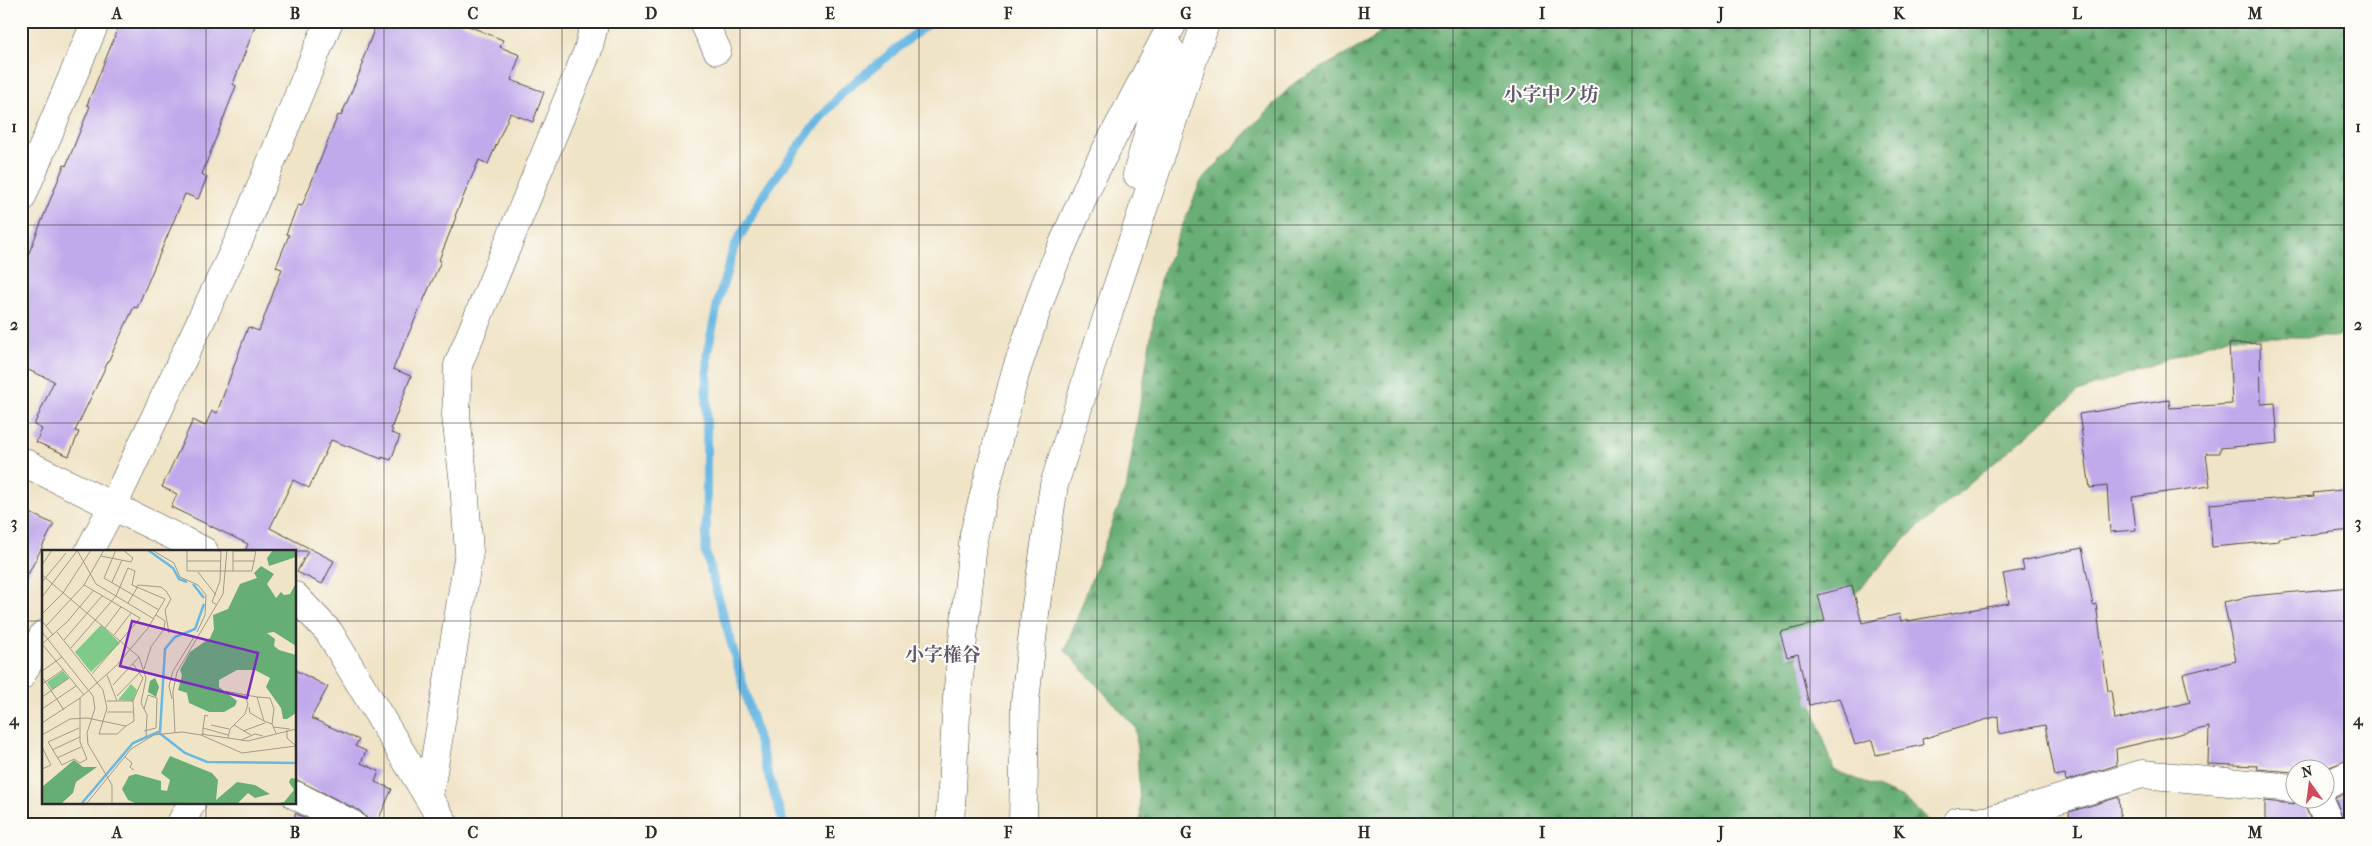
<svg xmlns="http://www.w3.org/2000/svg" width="2372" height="846" viewBox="0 0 2372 846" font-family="'IM FELL French Canon','Noto Serif JP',serif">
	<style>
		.forest { fill: url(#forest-firs); stroke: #496c50 }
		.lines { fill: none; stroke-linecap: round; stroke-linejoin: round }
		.stream { stroke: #69b8e3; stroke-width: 9 }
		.building { fill: #c1aaeb }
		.minor-casing { stroke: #494742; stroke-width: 29 }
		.minor { stroke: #fff; stroke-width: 28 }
		.grid { fill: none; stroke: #2b2b2b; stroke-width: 1; stroke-opacity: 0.55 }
		.labels { text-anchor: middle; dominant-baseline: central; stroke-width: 4; stroke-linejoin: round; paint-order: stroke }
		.neighbourhood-label { font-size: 19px; font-weight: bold; fill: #60576e; stroke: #fdfcf7 }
		.inset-river { fill: none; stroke: #69b8e3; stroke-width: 2.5 }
		.inset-road { fill: none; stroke: #a19a89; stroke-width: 1 }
		.view { fill: #7b2cbf; fill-opacity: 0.15; stroke: #7b2cbf; stroke-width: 2.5 }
		.inset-edge { fill: none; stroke: #2b2b2b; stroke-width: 2.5 }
		.neatline { fill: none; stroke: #2b2b2b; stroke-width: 2 }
		.grid-label { font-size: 16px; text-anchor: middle; font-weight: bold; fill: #2b2b2b }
	</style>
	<defs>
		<pattern id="forest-firs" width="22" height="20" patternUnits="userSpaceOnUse" patternTransform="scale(1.25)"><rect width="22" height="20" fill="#67ae74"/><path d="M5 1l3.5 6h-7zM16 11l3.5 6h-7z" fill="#558e5f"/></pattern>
	</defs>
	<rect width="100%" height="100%" fill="#fdfcf7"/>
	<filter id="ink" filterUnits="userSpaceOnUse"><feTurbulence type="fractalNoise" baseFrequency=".02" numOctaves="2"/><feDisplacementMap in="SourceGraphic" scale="10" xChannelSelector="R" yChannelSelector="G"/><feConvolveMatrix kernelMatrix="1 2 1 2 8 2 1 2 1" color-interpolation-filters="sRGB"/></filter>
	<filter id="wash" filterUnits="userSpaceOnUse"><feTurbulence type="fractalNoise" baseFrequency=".0096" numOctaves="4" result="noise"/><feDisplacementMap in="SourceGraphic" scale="20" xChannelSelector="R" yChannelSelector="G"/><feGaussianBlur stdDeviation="1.12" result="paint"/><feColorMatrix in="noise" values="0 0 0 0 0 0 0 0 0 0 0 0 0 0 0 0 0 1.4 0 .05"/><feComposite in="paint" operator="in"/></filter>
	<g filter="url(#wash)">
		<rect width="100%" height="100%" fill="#f0e4c7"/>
		<!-- forest -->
		<path class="forest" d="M 1390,21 L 2351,21 L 2351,331 L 2335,337 L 2227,337 L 2078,392 L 1908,536 L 1797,658 L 1834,770 L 1903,798 L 1934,825 L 1141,825 L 1136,728 L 1065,650 L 1127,484 L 1160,280 L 1201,181 L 1294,83 L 1372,40 Z"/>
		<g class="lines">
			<!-- stream -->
			<path class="stream" d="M 784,825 L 766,767 L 706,553 L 707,354 L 719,298 L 734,247 L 767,189 L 810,131 L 844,91 L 931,21"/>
		</g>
		<g id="blocks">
			<!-- building -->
			<g class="building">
				<path d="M 121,21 L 257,21 L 233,84 L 236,86 L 202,174 L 207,177 L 198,199 L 185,194 L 137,308 L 134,307 L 75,431 L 79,432 L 69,456 L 36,442 L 42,429 L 34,425 L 54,381 L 21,367 L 21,273 L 64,165 L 66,166 L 90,106 L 87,105 Z"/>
				<path d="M 377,21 L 456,21 L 503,40 L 500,47 L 520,55 L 511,80 L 544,92 L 533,122 L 510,113 L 488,164 L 479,160 L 455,216 L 456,217 L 439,260 L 441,261 L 393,369 L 411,376 L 391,429 L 393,430 L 391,433 L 400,436 L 391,460 L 382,457 L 382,459 L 331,440 L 309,488 L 293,480 L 270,528 L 334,561 L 322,584 L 297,572 L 308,551 L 245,551 L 248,544 L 171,507 L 177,494 L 162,487 L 193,420 L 205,426 L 212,411 L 217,413 L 248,327 L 259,331 L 282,269 L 276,267 L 289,235 L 286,234 L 298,205 L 302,206 L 338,115 L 341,116 L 364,62 L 362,62 Z"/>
				<path d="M 2260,343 L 2261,404 L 2275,403 L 2278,443 L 2220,448 L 2220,453 L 2206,453 L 2210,486 L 2132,497 L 2136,530 L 2110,532 L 2107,486 L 2090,488 L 2079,414 L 2169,400 L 2170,408 L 2232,404 L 2229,344 Z"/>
				<path d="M 2351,489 L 2351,530 L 2279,538 L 2279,541 L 2212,547 L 2209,504 L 2314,496 L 2313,493 Z"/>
				<path d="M 21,509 L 54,524 L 21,588 Z"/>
				<path d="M 2082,548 L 2093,605 L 2096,604 L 2108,691 L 2111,690 L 2115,720 L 2190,702 L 2183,674 L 2236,661 L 2224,602 L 2252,596 L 2351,587 L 2351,759 L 2324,769 L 2294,768 L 2294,772 L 2257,769 L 2258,766 L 2208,764 L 2209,727 L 2116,749 L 2117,765 L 2066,781 L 2065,774 L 2055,776 L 2045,725 L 1999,734 L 1998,716 L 1922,739 L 1923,745 L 1876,755 L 1872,740 L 1855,745 L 1840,698 L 1809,705 L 1798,654 L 1787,657 L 1780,632 L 1825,621 L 1818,595 L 1852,586 L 1862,623 L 1899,614 L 1901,621 L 1908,619 L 1908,621 L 2009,603 L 2003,574 L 2024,570 L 2022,561 Z"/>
				<path d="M 295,670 L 328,687 L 311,718 L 359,740 L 355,746 L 366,751 L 361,763 L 379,771 L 375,782 L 392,789 L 376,825 L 369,825 L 366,817 L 360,811 L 295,779 Z"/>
				<path d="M 2351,791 L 2351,825 L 2345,825 L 2335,798 Z"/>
				<path d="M 2119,797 L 2121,825 L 2070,825 L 2069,812 Z"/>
				<path d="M 2303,800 L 2313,825 L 2265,825 L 2265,801 L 2293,804 Z"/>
				<path d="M 295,813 L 319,825 L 295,825 Z"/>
			</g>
		</g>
	</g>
	<g filter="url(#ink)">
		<use href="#blocks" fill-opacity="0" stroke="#494742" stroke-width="1"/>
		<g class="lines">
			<defs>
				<g id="minor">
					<path d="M 703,21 L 717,50"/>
					<path d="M 1137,174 L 1171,51"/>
					<path d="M 21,199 L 96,21"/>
					<path d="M 21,461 L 204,551"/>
					<path d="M 89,551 L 113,506 L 239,240 L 329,21"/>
					<path d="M 295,596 L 329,632 L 445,825"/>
					<path d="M 21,676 L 44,634"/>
					<path d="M 2324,786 L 2351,774"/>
					<path d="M 295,795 L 353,825"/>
					<path d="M 429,796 L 469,552 L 464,484 L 456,416 L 458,365 L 588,50 L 595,21"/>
					<path d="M 2318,798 L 2330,825"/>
					<path d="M 1958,821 L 1987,821 L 2142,774 L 2294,788"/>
					<path d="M 180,825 L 192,802"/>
					<path d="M 950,825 L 957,697 L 974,534 L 1015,374 L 1046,283 L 1093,175 L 1174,21"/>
					<path d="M 1023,825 L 1025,701 L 1036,605 L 1054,485 L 1095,353 L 1206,21"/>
				</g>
			</defs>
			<!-- minor casing -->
			<use href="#minor" class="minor-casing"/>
			<!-- minor -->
			<use href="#minor" class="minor"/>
		</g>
	</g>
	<!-- grid -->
	<path class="grid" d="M 206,21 L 206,551M 384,21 L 384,825M 562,21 L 562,825M 740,21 L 740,825M 919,21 L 919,825M 1097,21 L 1097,825M 1275,21 L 1275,825M 1453,21 L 1453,825M 1632,21 L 1632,825M 1810,21 L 1810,825M 1988,21 L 1988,825M 2166,21 L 2166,825M 21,225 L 2351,225M 21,423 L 2351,423M 21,621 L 44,621M 295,621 L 2351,621M 206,802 L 206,825"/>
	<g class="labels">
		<!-- neighbourhood labels -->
		<g class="neighbourhood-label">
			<text x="1551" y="95">小字中ノ坊</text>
			<text x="943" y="655">小字権谷</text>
		</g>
	</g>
	<!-- overview -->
	<g transform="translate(42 550)">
		<rect width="254" height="254" fill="#f0e4c7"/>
		<path d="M 231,0 L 254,0 L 254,7 L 227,16 L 225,8 ZM 219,16 L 232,24 L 225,34 L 234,48 L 239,42 L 242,45 L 248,44 L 254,33 L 254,96 L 232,82 L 225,83 L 233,89 L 232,96 L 237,100 L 254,105 L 254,163 L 245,169 L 241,169 L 239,158 L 224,137 L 228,128 L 213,120 L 195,120 L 177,130 L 177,137 L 195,151 L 193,156 L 182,162 L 167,162 L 147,153 L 145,143 L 136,140 L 140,125 L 138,120 L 148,102 L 168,88 L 172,79 L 171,65 L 186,59 L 198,34 L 215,28 L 212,23 ZM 113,128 L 117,137 L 114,147 L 106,142 L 108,131 ZM 128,206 L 170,223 L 176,230 L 174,250 L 195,232 L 213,235 L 228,244 L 213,248 L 206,243 L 196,253 L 93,253 L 86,250 L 80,239 L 87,226 L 94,224 L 119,231 L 119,240 L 125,241 L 128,230 L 119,223 ZM 32,210 L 41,217 L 55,217 L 34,232 L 31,243 L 20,253 L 0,253 L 0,237 ZM 249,228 L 254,229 L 254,253 L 237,253 L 242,252 L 252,240 L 247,232 Z" fill="#67ae74"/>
		<path d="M 59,75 L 78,93 L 49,122 L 33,102 ZM 21,121 L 27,128 L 10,140 L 5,132 ZM 89,134 L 95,140 L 91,151 L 76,150 Z" fill="#7fca88"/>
		<path class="inset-river" d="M 106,0 L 131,18 L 137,29 L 145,32M 151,34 L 162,48M 118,182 L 123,99 L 133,87 L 153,79 L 162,54M 40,253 L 91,193 L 116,182 L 143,203 L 165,212 L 254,213"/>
		<path class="inset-road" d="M 35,0 L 54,34 L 112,69M 74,0 L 62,28 L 117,60M 110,0 L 132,13 L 138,27 L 156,35 L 164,45 L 163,65 L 155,82M 119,0 L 179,1M 145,0 L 145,21 L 210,21 L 214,0M 191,0 L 191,21M 191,1 L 214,1M 59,6 L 89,12 L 91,8 L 81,0M 145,11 L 179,11M 191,11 L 213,11M 0,15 L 10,0M 156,22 L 174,45M 0,25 L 97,107 L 104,128 L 99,153 L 105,165 L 104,188M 0,32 L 24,3M 70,32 L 80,10M 42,35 L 98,68 L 50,124M 94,38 L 96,35 L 119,37 L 124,41 L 129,49 L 123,60 L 127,83M 0,47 L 35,1M 86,53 L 95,38M 175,55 L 170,52 L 178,31 L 179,1M 0,64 L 21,43 L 49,0M 0,71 L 11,85M 4,76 L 42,35 L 62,0M 63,78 L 79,57M 0,82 L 51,146 L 53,158 L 45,183 L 46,194 L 70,235 L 70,253M 15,82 L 61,140 L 65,158 L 57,184 L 75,184 L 84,176M 72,85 L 89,63M 22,90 L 60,46M 0,94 L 25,72 L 51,41M 0,94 L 42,145M 102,119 L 109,97 L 122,79 L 123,71 L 114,65M 0,121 L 20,107M 65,125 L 75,151M 0,127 L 22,160M 0,134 L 21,120M 71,135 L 97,107M 183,141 L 215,147 L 222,171 L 230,174 L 234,183M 75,146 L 99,121M 0,147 L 27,128M 215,147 L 228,148 L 232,159 L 230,174M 130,149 L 127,136 L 131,121 L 152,87M 65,151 L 91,151M 207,157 L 208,163 L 222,171M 0,159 L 34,136M 65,162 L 92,162M 0,173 L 38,148 L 74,116 L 106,78 L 123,49 L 90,35 L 93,21 L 86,18 L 74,46 L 29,98M 169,175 L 187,179M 192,175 L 209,185M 231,177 L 248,179M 37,178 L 6,192 L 20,215 L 32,209 L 38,213 L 45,209 L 38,192 L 38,148M 161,178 L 163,165 L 166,166M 245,180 L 245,188 L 253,195M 102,181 L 114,178 L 115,148 L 106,145 L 102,159M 201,181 L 223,173M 133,183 L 131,141 L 135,122 L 181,44 L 185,0M 159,184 L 206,191 L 254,179M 161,184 L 161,178 L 186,185M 0,185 L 28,169 L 45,168 L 84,176 L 92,171 L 91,151 L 101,128 L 91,114M 186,188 L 188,179 L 203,164 L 206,154 L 202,144M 199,190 L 213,184 L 221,186M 0,197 L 9,215 L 0,219M 10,200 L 38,187M 83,207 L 90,213 L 88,217 L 92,220M 15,208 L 39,197M 45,253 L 89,199 L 112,185 L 140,182 L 159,185 L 200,203 L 254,196"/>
		<path class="view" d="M 90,71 L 216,103 L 205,148 L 78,116 Z"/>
		<rect width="254" height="254" class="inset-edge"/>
	</g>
	<!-- margin -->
	<rect width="2372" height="846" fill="none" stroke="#fdfcf7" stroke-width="55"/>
	<!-- north arrow -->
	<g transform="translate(2310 784) rotate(346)"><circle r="24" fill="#fdfcf7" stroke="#a9a8a5"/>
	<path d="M0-4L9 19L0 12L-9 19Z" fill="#d1495b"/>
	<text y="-8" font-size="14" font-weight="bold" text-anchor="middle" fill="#2b2b2b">N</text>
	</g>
	<rect x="28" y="28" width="2316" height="790" class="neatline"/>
	<g class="grid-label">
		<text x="117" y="19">A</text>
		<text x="295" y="19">B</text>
		<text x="473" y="19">C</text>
		<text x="651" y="19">D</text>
		<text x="830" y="19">E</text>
		<text x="1008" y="19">F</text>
		<text x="1186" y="19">G</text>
		<text x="1364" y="19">H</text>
		<text x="1542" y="19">I</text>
		<text x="1721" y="19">J</text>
		<text x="1899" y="19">K</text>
		<text x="2077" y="19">L</text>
		<text x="2255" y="19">M</text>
		<text x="14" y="132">1</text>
		<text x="2358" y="132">1</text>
		<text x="14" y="330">2</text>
		<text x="2358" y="330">2</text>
		<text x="14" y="528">3</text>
		<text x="2358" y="528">3</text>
		<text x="14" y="725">4</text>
		<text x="2358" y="725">4</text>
		<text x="117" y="838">A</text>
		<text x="295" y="838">B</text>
		<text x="473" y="838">C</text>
		<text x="651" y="838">D</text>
		<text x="830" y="838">E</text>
		<text x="1008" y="838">F</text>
		<text x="1186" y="838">G</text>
		<text x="1364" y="838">H</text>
		<text x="1542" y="838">I</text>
		<text x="1721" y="838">J</text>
		<text x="1899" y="838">K</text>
		<text x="2077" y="838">L</text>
		<text x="2255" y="838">M</text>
	</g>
</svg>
